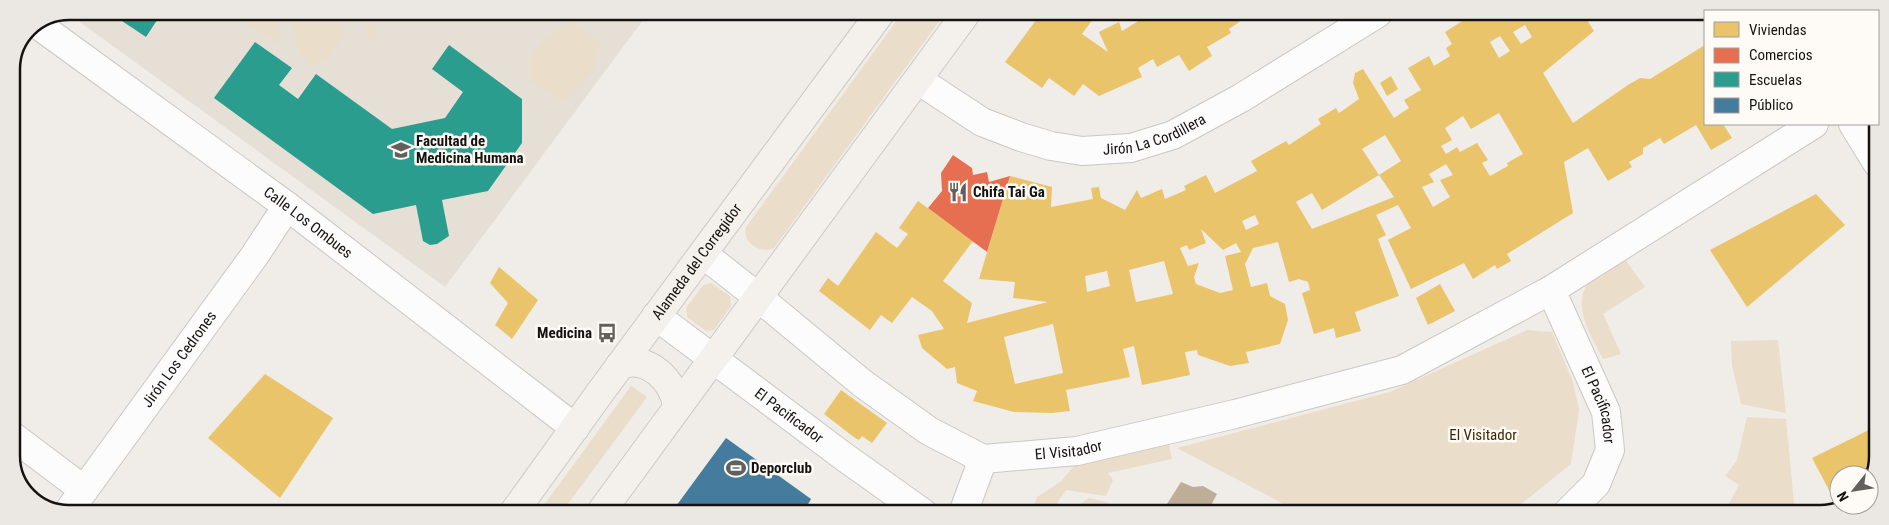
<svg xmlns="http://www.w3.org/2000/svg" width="1889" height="525" viewBox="0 0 1889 525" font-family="'Roboto Condensed',sans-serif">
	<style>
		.built { fill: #e5dfd5 }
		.green { fill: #eadeca }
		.water { fill: #bdae98 }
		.homes { fill: #e9c46a; fill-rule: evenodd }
		.shops { fill: #e76f51 }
		.schools { fill: #2a9d8f }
		.public { fill: #457b9d }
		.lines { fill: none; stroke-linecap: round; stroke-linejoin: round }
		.minor-casing { stroke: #cac8c4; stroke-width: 30 }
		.major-casing { stroke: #cbc9c7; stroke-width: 30 }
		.minor { stroke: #fdfcfc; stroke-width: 28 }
		.major { stroke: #f4f0eb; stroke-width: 28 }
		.labels { text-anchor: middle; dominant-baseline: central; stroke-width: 5; stroke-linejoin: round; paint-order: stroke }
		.street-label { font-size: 15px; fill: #151310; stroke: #fefbf6 }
		.poi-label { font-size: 15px; font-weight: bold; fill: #151310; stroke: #fefbf6; text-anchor: start }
		.park-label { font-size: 15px; fill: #3c2700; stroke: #fefbf6 }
		.rim { fill: none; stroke: #151310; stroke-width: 2.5 }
	</style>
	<rect width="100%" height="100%" fill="#f0ece8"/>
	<!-- built -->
	<path class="built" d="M 69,11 L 649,12 L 445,287 L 66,12 Z"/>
	<!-- green -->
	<g class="green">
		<path d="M 226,11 L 277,11 L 280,45 Z"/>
		<path d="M 292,11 L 340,12 L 344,34 L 328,60 L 312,67 L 298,53 Z"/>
		<path d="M 364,12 L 437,12 L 376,20 L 375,40 L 369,42 Z"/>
		<path d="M 903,12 L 946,12 L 774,248 C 761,255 741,242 746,227 Z"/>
		<path d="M 570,20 L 601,42 L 594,70 L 565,102 L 530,81 L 531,53 Z"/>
		<path d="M 1624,258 L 1645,287 L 1603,314 L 1621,354 L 1603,359 C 1593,339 1570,304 1589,283 C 1598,274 1613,266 1624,258 Z"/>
		<path d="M 711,283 L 730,296 L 731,306 L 714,330 L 706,331 L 687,317 L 686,308 L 703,285 Z"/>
		<path d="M 1527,330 L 1552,332 L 1573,382 L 1579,410 L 1571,464 L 1510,513 L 1301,513 L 1177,448 L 1390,392 Z"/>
		<path d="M 1778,340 L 1786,413 L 1741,404 L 1732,365 L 1731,341 Z"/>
		<path d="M 631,386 L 647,397 L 562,512 L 539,512 Z"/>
		<path d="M 1747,417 L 1786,419 L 1795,514 L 1723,514 L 1739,485 L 1725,476 L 1737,460 Z"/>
		<path d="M 1168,441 L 1172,459 L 1108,473 L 1113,480 L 1106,496 L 1066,490 L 1057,503 L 1061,509 L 1059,513 L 1032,513 L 1037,497 L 1060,482 L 1077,463 Z"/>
		<path d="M 1089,498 L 1106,502 L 1125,513 L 1094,513 L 1079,505 Z"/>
	</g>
	<!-- water -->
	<path class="water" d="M 1181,482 L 1193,487 L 1203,486 L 1217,494 L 1207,513 L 1181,513 L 1167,504 Z"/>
	<!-- homes -->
	<g class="homes">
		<path d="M 1042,12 L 1110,12 L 1093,19 L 1082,34 L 1108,52 L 1099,32 L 1119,22 L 1122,31 L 1153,12 L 1261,13 L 1256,16 L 1248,16 L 1229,29 L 1231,33 L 1207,47 L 1212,56 L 1189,71 L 1179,55 L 1157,67 L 1153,59 L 1138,68 L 1142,77 L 1099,96 L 1083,84 L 1074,96 L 1049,78 L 1042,88 L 1005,62 Z"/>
		<path d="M 1475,13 L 1599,13 L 1587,20 L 1594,31 L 1543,73 L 1573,123 L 1628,85 L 1640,78 L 1650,79 L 1705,45 L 1705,124 L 1723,124 L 1732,138 L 1711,150 L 1696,125 L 1664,144 L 1660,138 L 1643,148 L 1643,154 L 1629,162 L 1632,167 L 1608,181 L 1588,148 L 1564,162 L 1573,213 L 1507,254 L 1511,261 L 1497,269 L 1495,265 L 1473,279 L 1464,263 L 1411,289 L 1388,240 L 1411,228 L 1398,205 L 1376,215 L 1386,235 L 1378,239 L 1399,296 L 1355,312 L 1361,331 L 1336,338 L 1334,328 L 1314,334 L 1302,293 L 1310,290 L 1308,282 L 1299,279 L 1289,282 L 1278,242 L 1253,248 L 1245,264 L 1251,287 L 1267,283 L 1270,296 L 1285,304 L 1288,320 L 1280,344 L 1246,352 L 1249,363 L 1230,366 L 1198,355 L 1197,350 L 1185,352 L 1190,375 L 1142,385 L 1134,346 L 1123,349 L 1130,377 L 1066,390 L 1070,411 L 1052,413 L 1014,412 L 973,401 L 977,391 L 957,383 L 955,367 L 947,369 L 922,348 L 918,335 L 944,329 L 932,311 L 912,297 L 892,323 L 881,315 L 870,330 L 819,291 L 828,278 L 838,286 L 876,232 L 897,248 L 908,234 L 899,228 L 918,201 L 973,241 L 943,281 L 972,303 L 967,323 L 1048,302 L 1013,298 L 1015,282 L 979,279 L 1010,176 L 1052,187 L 1051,207 L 1093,199 L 1091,188 L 1099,187 L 1101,198 L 1125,210 L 1137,190 L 1141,198 L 1162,189 L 1165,199 L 1186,190 L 1184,186 L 1206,175 L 1215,193 L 1257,171 L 1251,161 L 1286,141 L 1289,145 L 1321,124 L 1318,119 L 1336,108 L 1339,113 L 1359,99 L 1353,83 L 1355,73 L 1363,69 L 1394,118 L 1409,108 L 1404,100 L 1421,90 L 1408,68 L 1429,56 L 1434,66 L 1450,56 L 1446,48 L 1452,44 L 1445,32 ZM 1525,25 L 1532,37 L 1521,44 L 1513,32 ZM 1500,36 L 1510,51 L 1499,58 L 1490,42 ZM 1499,113 L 1523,154 L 1507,163 L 1508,166 L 1490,176 L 1482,163 L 1488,160 L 1477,143 L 1460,152 L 1457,147 L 1446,154 L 1441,146 L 1452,140 L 1445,128 L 1463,116 L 1471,129 ZM 1385,135 L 1401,161 L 1379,175 L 1394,197 L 1312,229 L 1296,202 L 1312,193 L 1322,210 L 1379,175 L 1362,149 ZM 1446,164 L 1453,175 L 1440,180 L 1450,197 L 1433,207 L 1422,187 L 1434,182 L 1429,174 ZM 1255,215 L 1259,224 L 1246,230 L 1242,221 ZM 1201,229 L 1223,250 L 1236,243 L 1241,252 L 1225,256 L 1233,290 L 1220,293 L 1196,284 L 1194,277 L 1199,263 L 1188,266 L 1180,248 L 1187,245 L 1189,250 L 1206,243 ZM 1164,261 L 1173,294 L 1136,302 L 1129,270 ZM 1107,271 L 1110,286 L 1087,292 L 1085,276 ZM 1053,324 L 1063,373 L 1015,384 L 1004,337 Z"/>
		<path d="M 1391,76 L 1398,89 L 1387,96 L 1380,83 Z"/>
		<path d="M 1816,194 L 1845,225 L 1747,307 L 1710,250 Z"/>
		<path d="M 499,267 L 538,300 L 512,339 L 495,325 L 508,303 L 490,283 Z"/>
		<path d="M 1440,284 L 1455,311 L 1428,325 L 1416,298 Z"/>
		<path d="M 265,374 L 333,418 L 280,498 L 208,438 Z"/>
		<path d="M 841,390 L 887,423 L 872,443 L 862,436 L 859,440 L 855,438 L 824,414 Z"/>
		<path d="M 1875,427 L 1876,471 L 1869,481 L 1869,475 L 1839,475 L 1839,504 L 1837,505 L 1812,458 Z"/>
	</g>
	<!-- shops -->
	<path class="shops" d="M 953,155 L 972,168 L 973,175 L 987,172 L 989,182 L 1010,176 L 987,252 L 928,208 L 942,191 L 941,173 Z"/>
	<!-- schools -->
	<g class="schools">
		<path d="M 107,11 L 163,11 L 146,37 Z"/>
		<path d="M 255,42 L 292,68 L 279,85 L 298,99 L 316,74 L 392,129 L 445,118 L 463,92 L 432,69 L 449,45 L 522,99 L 522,143 L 488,191 L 442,200 L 449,236 L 437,244 L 430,245 L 423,241 L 416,205 L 373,214 L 214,98 Z"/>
	</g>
	<!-- public -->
	<path class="public" d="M 726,438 L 811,499 L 803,513 L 671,513 Z"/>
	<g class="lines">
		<defs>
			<g id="minor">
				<path id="s1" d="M 37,24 L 287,206 L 575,428"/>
				<path id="s2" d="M 918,80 L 982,122 L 1021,137 L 1051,146 L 1082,151 L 1131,148 L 1173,135 L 1241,98 L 1378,13"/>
				<path d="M 1853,124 L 1877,163"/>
				<path id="s3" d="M 703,254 L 758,297 L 862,383 L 929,431 L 983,459 L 1077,451 L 1235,414 L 1402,370 L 1551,290 L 1814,124"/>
				<path id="s4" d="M 1551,290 L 1606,412 L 1610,450 L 1596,484 L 1567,513"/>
				<path id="s5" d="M 656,316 L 843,456 L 923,513"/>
				<path d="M 11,435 L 84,490"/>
				<path id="s6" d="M 68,512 L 255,255 L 287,206"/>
				<path d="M 963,513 L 983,459"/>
			</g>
			<g id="major">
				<path d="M 620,365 C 647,354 675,381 677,407"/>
				<path id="s7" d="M 514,512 L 599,394 L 881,12"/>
				<path d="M 601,512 L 967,12"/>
			</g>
		</defs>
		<!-- minor casing -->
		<use href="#minor" class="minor-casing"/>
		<!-- major casing -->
		<use href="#major" class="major-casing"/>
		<!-- minor -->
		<use href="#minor" class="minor"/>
		<!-- major -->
		<use href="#major" class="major"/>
	</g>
	<!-- icons -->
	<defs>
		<symbol id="university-bare" viewBox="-9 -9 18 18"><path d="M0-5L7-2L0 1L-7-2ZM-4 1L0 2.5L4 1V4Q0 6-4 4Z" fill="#625f5c" stroke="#fefbf6" stroke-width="2.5" paint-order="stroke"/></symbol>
		<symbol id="restaurant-bare" viewBox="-9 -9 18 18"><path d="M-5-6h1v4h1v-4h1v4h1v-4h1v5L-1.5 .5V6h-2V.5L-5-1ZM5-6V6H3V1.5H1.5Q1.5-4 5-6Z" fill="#625f5c" stroke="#fefbf6" stroke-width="2.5" paint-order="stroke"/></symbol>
		<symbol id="bus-bare" viewBox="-9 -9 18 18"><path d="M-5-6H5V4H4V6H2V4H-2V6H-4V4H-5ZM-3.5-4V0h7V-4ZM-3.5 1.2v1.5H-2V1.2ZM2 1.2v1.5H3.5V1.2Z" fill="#625f5c" stroke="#fefbf6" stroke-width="2.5" paint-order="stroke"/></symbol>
		<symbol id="stadium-bare" viewBox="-9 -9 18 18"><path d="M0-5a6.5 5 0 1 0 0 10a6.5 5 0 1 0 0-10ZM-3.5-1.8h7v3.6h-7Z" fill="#625f5c" stroke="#fefbf6" stroke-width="2.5" paint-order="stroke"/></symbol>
	</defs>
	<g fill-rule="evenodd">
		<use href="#university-bare" x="387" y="136" width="28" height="28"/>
		<use href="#restaurant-bare" x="944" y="178" width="28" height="28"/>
		<use href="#bus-bare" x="593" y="319" width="28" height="28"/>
		<use href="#stadium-bare" x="722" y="454" width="28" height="28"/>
	</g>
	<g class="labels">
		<!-- street labels -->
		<g class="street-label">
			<text stroke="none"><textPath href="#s2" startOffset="256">Jirón La Cordillera</textPath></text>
			<text stroke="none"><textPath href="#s1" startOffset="336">Calle Los Ombues</textPath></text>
			<text stroke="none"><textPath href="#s7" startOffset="310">Alameda del Corregidor</textPath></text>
			<text stroke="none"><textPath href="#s6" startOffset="189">Jirón Los Cedrones</textPath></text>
			<text stroke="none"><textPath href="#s4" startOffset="125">El Pacificador</textPath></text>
			<text stroke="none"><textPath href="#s5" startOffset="166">El Pacificador</textPath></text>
			<text stroke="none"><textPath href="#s3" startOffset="434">El Visitador</textPath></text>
		</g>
		<!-- poi labels -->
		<g class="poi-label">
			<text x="416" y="141">Facultad de<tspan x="416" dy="17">Medicina Humana</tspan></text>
			<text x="973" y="192">Chifa Tai Ga</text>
			<text x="592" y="333" text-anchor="end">Medicina</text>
			<text x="751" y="468">Deporclub</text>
		</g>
		<!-- park labels -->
		<g class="park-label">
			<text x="1483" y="435">El Visitador</text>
		</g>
	</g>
	<!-- crop -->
	<path d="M0 0H1889V525H0ZM69 20H1820A49 49 0 0 1 1869 69V456A49 49 0 0 1 1820 505H69A49 49 0 0 1 20 456V69A49 49 0 0 1 69 20Z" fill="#ebe8e4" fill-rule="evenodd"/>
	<path class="rim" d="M69 20H1820A49 49 0 0 1 1869 69V456A49 49 0 0 1 1820 505H69A49 49 0 0 1 20 456V69A49 49 0 0 1 69 20Z"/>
	<!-- legend -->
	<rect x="1704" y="10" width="175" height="115" fill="#fefbf6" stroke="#a19e9a"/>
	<rect x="1714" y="22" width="25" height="15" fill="#e9c46a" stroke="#a19e9a"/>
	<text x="1749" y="35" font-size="15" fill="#151310">Viviendas</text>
	<rect x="1714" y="48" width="25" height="15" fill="#e76f51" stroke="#a19e9a"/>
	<text x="1749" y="60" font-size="15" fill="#151310">Comercios</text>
	<rect x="1714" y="72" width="25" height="15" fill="#2a9d8f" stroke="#a19e9a"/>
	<text x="1749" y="85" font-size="15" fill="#151310">Escuelas</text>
	<rect x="1714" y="98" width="25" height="15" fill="#457b9d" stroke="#a19e9a"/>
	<text x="1749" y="110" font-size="15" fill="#151310">Público</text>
	<!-- north arrow -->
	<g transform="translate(1854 490) rotate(240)"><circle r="24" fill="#fefbf6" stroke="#a19e9a"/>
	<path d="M0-4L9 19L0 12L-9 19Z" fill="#625f5c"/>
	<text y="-8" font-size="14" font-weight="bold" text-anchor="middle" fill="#151310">N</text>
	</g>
</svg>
